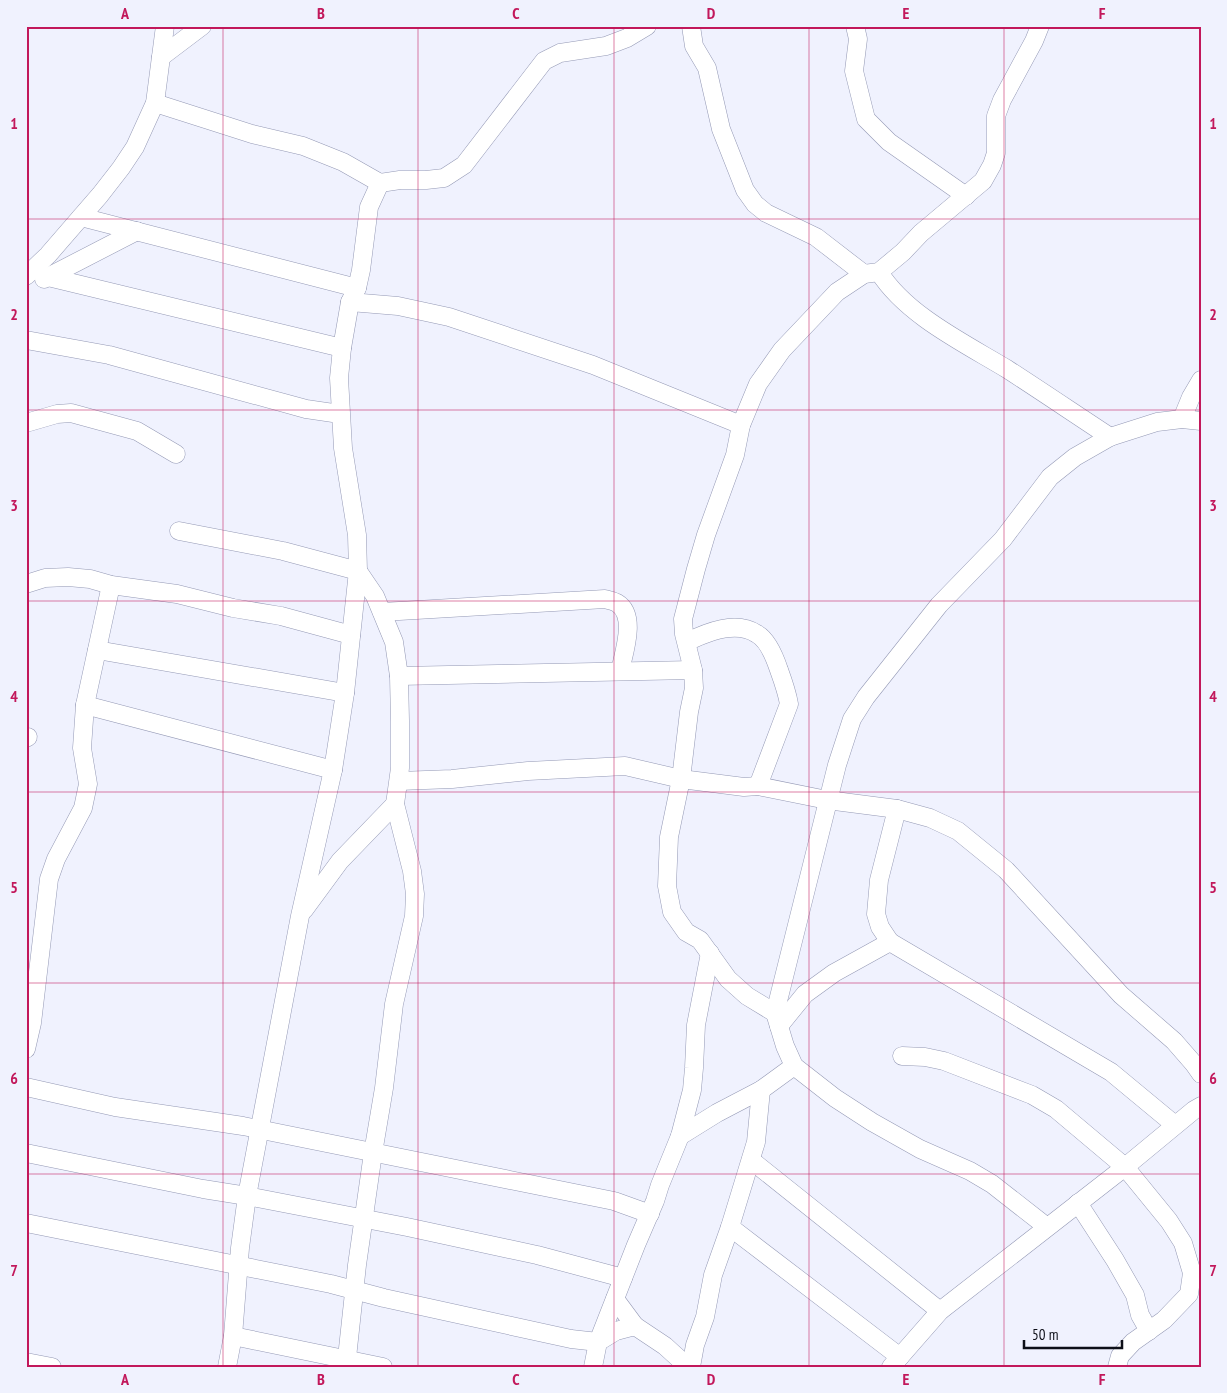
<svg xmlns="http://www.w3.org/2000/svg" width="1227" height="1393" viewBox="0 0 1227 1393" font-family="'PT Sans Narrow',sans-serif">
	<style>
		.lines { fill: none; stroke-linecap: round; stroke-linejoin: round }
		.minor-casing { stroke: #9499b5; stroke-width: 19 }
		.minor { stroke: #fff; stroke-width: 18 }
		.grid { fill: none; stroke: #c2185b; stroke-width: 1; stroke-opacity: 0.55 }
		.neatline { fill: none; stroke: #c2185b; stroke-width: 2 }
		.grid-label { font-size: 16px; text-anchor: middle; font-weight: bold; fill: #c2185b }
	</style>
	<rect width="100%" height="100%" fill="#f0f2fe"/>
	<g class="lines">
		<defs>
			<g id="minor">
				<path d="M 691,26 L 694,46 L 707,68 L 721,129 L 745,190 L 755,204 L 766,213 L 816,237 L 864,274"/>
				<path d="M 855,26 L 858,39 L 854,71 L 866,119 L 889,142 L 966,196"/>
				<path d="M 161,57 L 202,26"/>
				<path d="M 155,103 L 252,134 L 303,146 L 343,162 L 380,183 L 400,180 L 426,180 L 444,178 L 464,165 L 544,61 L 560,53 L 606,46 L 627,38 L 647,26"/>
				<path d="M 81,217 L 357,288"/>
				<path d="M 879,272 C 906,315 964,343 1007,369 C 1041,391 1075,414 1110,437"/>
				<path d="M 26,276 L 48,255 L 100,195 L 121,168 L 135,147 L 155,103 L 165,26"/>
				<path d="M 48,277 L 342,348"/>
				<path d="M 44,279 L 137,231"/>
				<path d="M 350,302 L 398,306 L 449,317 L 593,365 L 741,425"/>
				<path d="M 26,340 L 109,355 L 306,409 L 340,414"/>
				<path d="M 1182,419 L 1191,397 L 1201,380"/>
				<path d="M 26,423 L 57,414 L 71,413 L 137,431 L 176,454"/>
				<path d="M 179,531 L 283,551 L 358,571 L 375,596 L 394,642 L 399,676 L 400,721 L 400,768 L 395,804 L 412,871 L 415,894 L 414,916 L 394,1004 L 384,1088 L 373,1153 L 357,1265 L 346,1367"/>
				<path d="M 26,584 L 45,578 L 68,577 L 90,579 L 111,585 L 177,594 L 233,608 L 281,616 L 351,635"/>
				<path d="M 382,612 L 605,599 C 608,600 614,601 617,603 C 637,615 624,652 620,671"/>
				<path d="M 687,642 C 707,632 736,620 757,634 C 768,640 775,658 779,670 C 783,681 787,692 789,704 L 758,786"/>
				<path d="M 97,650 L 345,693"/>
				<path d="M 399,676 L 693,670"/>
				<path d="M 85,705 L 333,770"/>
				<path d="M 26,738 L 28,737"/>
				<path d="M 399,781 L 452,779 L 528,771 L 625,766 L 681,779 L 744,787 L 758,786 L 827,800 L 897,809 L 930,818 L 958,831 L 1006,870 L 1121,995 L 1174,1041 L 1194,1064 L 1201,1074"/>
				<path d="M 304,910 L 340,861 L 395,804"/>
				<path d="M 890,942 L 880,927 L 876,914 L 879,880 L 897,809"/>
				<path d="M 775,1013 L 747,996 L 728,979 L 700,940 L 686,932 L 672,912 L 667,886 L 669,837 L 681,779 L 689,712 L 694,688 L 693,670 L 684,634 L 683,619 L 696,569 L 706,535 L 735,455 L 741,425 L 758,384 L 782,350 L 837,292 L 864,274 L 879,272 L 903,252 L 921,233 L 983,181 L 992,165 L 996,153 L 996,116 L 1002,100 L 1034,41 L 1040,26"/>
				<path d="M 779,1026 L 805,994 L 834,973 L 890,942 L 1111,1072 L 1175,1125"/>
				<path d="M 26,1049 L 32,1023 L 49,879 L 56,859 L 83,808 L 88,784 L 82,748 L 85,705 L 111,585"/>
				<path d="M 902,1056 L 925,1057 L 944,1061 L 1032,1095 L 1056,1109 L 1125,1167 L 1169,1221 L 1183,1243 L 1192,1273 L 1189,1294 L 1164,1320 L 1133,1342 L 1120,1356 L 1117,1367"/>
				<path d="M 26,1087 L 115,1107 L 243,1126 L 614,1201 L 650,1214"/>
				<path d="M 680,1136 L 692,1090 L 694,1068 L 696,1025 L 710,953"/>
				<path d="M 26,1153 L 203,1189 L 247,1196 L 407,1227 L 537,1255 L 623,1278"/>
				<path d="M 751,1160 L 940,1311"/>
				<path d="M 1078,1203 L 1115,1260 L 1135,1295 L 1140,1315 L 1149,1331"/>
				<path d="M 26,1223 L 331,1284 L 384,1298 L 571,1339 L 598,1342 L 616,1331 L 635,1326 L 665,1346 L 688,1367"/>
				<path d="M 730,1227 L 900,1357"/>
				<path d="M 1047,1227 L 992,1184 L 970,1171 L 920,1149 L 872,1122 L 835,1098 L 794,1066 L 785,1046 L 775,1013 L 837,765 L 852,719 L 866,697 L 939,605 L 1003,539 L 1050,477 L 1075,457 L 1110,437 L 1157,422 L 1182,419 L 1201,421"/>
				<path d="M 615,1299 L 635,1326"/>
				<path d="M 233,1336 L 383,1367"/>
				<path d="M 26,1362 L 52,1367"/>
				<path d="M 227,1367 L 233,1336 L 240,1248 L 247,1196 L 300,916 L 333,770 L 345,693 L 358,571 L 357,535 L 343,448 L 339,378 L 342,348 L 350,302 L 357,288 L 361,270 L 369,207 L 380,183"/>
				<path d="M 593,1367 L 598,1342 L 636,1245 L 655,1201 L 660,1185 L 680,1136 L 717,1113 L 761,1090 L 794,1066"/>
				<path d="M 691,1367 L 695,1345 L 705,1317 L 713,1275 L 730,1227 L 756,1142 L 761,1090"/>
				<path d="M 891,1367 L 940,1311 L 1125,1167 L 1194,1110 L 1201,1106"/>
			</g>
		</defs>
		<!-- minor casing -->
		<use href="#minor" class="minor-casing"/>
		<!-- minor -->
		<use href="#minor" class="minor"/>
	</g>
	<!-- grid -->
	<path class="grid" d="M 223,26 L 223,1367M 418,26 L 418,1367M 614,26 L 614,1367M 809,26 L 809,1367M 1004,26 L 1004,1367M 26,219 L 1201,219M 26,410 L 1201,410M 26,601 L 1201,601M 26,792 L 1201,792M 26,983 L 1201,983M 26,1174 L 1201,1174"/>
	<!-- border -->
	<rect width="1227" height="1393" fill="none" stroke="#f0f2fe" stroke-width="55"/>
	<!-- scale -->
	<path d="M1024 1340v8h98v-8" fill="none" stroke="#0d0f18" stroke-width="2.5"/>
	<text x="1032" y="1340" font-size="15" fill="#0d0f18" stroke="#f0f2fe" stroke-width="4" paint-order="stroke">50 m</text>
	<rect x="28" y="28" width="1172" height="1338" class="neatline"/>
	<g class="grid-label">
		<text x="125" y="19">A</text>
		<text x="321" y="19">B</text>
		<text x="516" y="19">C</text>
		<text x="711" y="19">D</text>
		<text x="906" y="19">E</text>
		<text x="1102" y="19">F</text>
		<text x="14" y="129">1</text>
		<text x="1213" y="129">1</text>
		<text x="14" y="320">2</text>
		<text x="1213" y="320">2</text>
		<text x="14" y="511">3</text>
		<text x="1213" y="511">3</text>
		<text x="14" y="702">4</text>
		<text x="1213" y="702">4</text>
		<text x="14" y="893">5</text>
		<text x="1213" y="893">5</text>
		<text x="14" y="1084">6</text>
		<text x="1213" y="1084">6</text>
		<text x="14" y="1276">7</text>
		<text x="1213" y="1276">7</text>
		<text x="125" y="1385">A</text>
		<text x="321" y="1385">B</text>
		<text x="516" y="1385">C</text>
		<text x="711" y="1385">D</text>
		<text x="906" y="1385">E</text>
		<text x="1102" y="1385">F</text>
	</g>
</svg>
